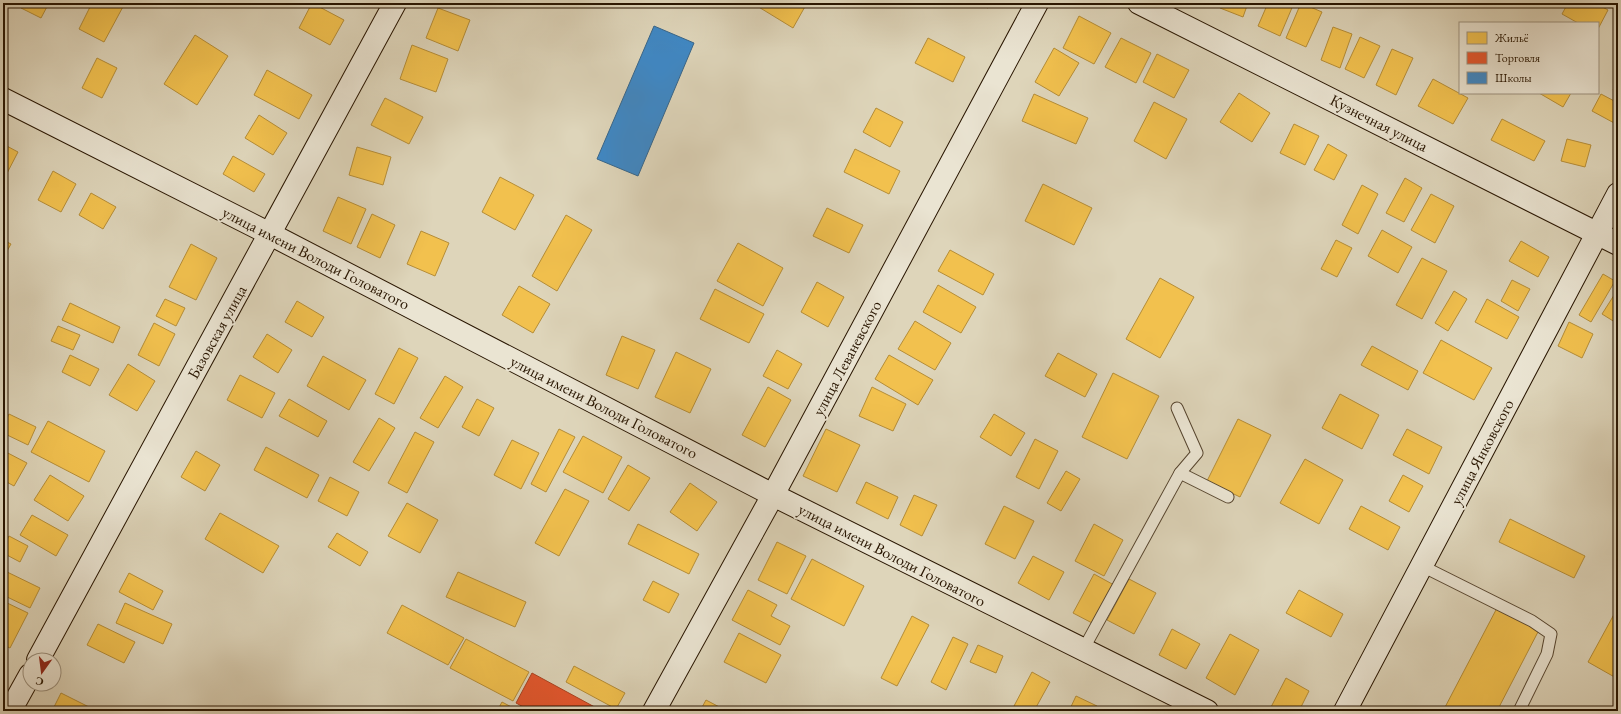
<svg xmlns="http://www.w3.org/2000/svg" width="1621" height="714" viewBox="0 0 1621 714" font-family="'EB Garamond',serif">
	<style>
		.homes { fill: #f2c14e; stroke: #b58d37 }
		.shops { fill: #e4572e; stroke: #ac4320 }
		.schools { fill: #3f88c5; stroke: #38668a }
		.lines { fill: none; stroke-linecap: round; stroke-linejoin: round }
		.lane-casing { stroke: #56452f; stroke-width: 13 }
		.secondary-casing { stroke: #281501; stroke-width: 24 }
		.lane { stroke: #eae4d2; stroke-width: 11 }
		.secondary { stroke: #eae4d2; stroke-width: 22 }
		.labels { text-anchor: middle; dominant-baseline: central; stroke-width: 4; stroke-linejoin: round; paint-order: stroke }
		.street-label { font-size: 16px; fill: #281501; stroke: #eae4d2 }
	</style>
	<rect width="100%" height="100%" fill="#ded5ba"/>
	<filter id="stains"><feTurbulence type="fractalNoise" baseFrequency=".005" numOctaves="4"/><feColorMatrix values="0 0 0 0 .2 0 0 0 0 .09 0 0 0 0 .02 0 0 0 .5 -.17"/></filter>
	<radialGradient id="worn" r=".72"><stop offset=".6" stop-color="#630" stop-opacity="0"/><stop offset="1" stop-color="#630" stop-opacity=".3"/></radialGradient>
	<!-- homes -->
	<g class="homes">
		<path d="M 24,3 L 49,3 L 41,18 L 21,8 Z"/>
		<path d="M 92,3 L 125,3 L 104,42 L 79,29 Z"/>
		<path d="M 312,3 L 344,20 L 330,45 L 299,28 Z"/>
		<path d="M 759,3 L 807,3 L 793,28 L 757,6 Z"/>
		<path d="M 978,3 L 991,3 L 988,8 Z"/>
		<path d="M 1222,3 L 1248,3 L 1243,17 L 1220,8 Z"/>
		<path d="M 1268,3 L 1294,3 L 1280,36 L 1258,26 Z"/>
		<path d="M 1301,3 L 1322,12 L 1306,47 L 1286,38 Z"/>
		<path d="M 1568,3 L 1595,3 L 1608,10 L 1598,29 L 1598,23 L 1578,23 L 1562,14 Z"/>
		<path d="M 438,8 L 470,20 L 458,51 L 426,38 Z"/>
		<path d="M 1079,16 L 1111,33 L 1094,64 L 1063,48 Z"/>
		<path d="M 3,23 L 7,25 L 3,34 Z"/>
		<path d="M 1618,24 L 1618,34 L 1614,32 Z"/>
		<path d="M 1333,27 L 1352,34 L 1340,68 L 1321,60 Z"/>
		<path d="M 195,35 L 228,56 L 197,105 L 164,84 Z"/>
		<path d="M 1360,37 L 1380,46 L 1364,78 L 1345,69 Z"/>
		<path d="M 928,38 L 965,57 L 953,82 L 915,63 Z"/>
		<path d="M 1121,38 L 1151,53 L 1136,83 L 1105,67 Z"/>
		<path d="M 412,45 L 448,59 L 436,92 L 400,79 Z"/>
		<path d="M 1054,48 L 1079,63 L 1059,96 L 1035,82 Z"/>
		<path d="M 1392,49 L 1413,58 L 1396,95 L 1376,85 Z"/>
		<path d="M 1157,54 L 1189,70 L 1174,98 L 1143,82 Z"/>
		<path d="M 97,58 L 117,68 L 102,98 L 82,88 Z"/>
		<path d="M 267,70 L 312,95 L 299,119 L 254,95 Z"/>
		<path d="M 1433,79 L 1468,98 L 1453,124 L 1418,106 Z"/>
		<path d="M 1618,81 L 1618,92 L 1613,90 Z"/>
		<path d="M 1239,93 L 1270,113 L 1252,142 L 1220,122 Z"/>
		<path d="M 1539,93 L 1571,93 L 1563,107 Z"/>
		<path d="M 1034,94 L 1088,118 L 1076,144 L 1022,121 Z"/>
		<path d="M 1601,94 L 1618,103 L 1618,122 L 1616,124 L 1592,111 Z"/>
		<path d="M 385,98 L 423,117 L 409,144 L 371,125 Z"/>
		<path d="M 1154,102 L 1187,119 L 1166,159 L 1134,141 Z"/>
		<path d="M 876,108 L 903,122 L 890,147 L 863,132 Z"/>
		<path d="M 259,115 L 287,133 L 273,155 L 245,138 Z"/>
		<path d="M 1502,119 L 1545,141 L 1534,161 L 1491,140 Z"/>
		<path d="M 1294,124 L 1319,136 L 1305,165 L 1280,153 Z"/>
		<path d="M 1567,139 L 1591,145 L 1585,167 L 1561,161 Z"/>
		<path d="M 3,144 L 18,152 L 3,181 Z"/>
		<path d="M 1328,144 L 1347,155 L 1334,180 L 1314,170 Z"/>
		<path d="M 357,147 L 391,157 L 383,185 L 349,175 Z"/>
		<path d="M 855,149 L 900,171 L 889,194 L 844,172 Z"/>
		<path d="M 233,156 L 265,174 L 254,192 L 223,174 Z"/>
		<path d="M 53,171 L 76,184 L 61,212 L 38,200 Z"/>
		<path d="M 500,177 L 534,195 L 515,230 L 482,212 Z"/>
		<path d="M 1405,178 L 1422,188 L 1404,222 L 1386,213 Z"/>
		<path d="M 1043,184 L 1092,208 L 1074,245 L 1025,221 Z"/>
		<path d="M 1362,185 L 1378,194 L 1358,234 L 1342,225 Z"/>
		<path d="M 91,193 L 116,207 L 103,229 L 79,215 Z"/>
		<path d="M 1431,194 L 1454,206 L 1435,243 L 1411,230 Z"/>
		<path d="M 338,197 L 366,209 L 351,244 L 323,231 Z"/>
		<path d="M 827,208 L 863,225 L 849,253 L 813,236 Z"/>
		<path d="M 372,214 L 395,225 L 380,258 L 357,247 Z"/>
		<path d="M 566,215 L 592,230 L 557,291 L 532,276 Z"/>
		<path d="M 1382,230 L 1412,247 L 1398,273 L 1368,256 Z"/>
		<path d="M 421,231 L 449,243 L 435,276 L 407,264 Z"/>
		<path d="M 3,240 L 11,244 L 3,258 Z"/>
		<path d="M 1336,240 L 1352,248 L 1337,277 L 1321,269 Z"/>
		<path d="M 1521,241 L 1549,257 L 1538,277 L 1509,261 Z"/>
		<path d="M 738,243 L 783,268 L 763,306 L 717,281 Z"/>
		<path d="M 191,244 L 217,258 L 196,300 L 169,287 Z"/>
		<path d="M 950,250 L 994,274 L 983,295 L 938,271 Z"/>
		<path d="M 1422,258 L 1447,271 L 1422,319 L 1396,305 Z"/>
		<path d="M 1603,274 L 1615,281 L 1591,322 L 1579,315 Z"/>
		<path d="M 1160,278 L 1194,297 L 1160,358 L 1126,339 Z"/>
		<path d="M 1512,280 L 1530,289 L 1518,311 L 1501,301 Z"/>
		<path d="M 817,282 L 844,297 L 828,327 L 801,312 Z"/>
		<path d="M 938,285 L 976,307 L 961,333 L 923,312 Z"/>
		<path d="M 519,286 L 550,304 L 533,333 L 502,315 Z"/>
		<path d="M 715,289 L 764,314 L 749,343 L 700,319 Z"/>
		<path d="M 1618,289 L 1618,324 L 1602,314 Z"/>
		<path d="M 1454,291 L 1467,299 L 1448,331 L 1435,323 Z"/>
		<path d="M 165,299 L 185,308 L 176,326 L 156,316 Z"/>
		<path d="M 1487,299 L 1519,317 L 1507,339 L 1475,322 Z"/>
		<path d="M 297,301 L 324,317 L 312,337 L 285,322 Z"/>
		<path d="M 70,303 L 120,327 L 113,343 L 62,320 Z"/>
		<path d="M 915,321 L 951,343 L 935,370 L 898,349 Z"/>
		<path d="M 1569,322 L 1593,334 L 1582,358 L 1558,346 Z"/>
		<path d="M 154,323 L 175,334 L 159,366 L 138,355 Z"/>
		<path d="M 58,326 L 80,335 L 73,350 L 51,341 Z"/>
		<path d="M 267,334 L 292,350 L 278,373 L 253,357 Z"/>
		<path d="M 622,336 L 655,350 L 638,389 L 606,375 Z"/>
		<path d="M 1441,340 L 1492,368 L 1474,400 L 1423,373 Z"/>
		<path d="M 1372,346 L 1418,371 L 1408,390 L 1361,365 Z"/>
		<path d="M 399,348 L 418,358 L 394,404 L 375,394 Z"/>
		<path d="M 777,350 L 802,364 L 788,389 L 763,376 Z"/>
		<path d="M 676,352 L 711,369 L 690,413 L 655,397 Z"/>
		<path d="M 1058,353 L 1097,374 L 1085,397 L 1045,376 Z"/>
		<path d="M 70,355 L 99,369 L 90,386 L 62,372 Z"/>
		<path d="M 889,355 L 933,380 L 918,405 L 875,379 Z"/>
		<path d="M 323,356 L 366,380 L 349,410 L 307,386 Z"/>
		<path d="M 128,364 L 155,381 L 137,411 L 109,395 Z"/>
		<path d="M 1113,373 L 1159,396 L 1127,459 L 1082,437 Z"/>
		<path d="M 240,375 L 275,393 L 262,418 L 227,400 Z"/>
		<path d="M 445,376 L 463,387 L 438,428 L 420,418 Z"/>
		<path d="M 768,387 L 791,400 L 765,447 L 742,435 Z"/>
		<path d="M 872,387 L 906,404 L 893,431 L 859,416 Z"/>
		<path d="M 1340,394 L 1379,415 L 1362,449 L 1322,428 Z"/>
		<path d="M 289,399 L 327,421 L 318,437 L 279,416 Z"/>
		<path d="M 477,399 L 494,408 L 479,436 L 462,427 Z"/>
		<path d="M 9,414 L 36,427 L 28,445 L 3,433 L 3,426 Z"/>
		<path d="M 994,414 L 1025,433 L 1011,456 L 980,437 Z"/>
		<path d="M 379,418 L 395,428 L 369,471 L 353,462 Z"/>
		<path d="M 1238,419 L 1271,435 L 1240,497 L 1207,481 Z"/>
		<path d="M 48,421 L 105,451 L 89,482 L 31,452 Z"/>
		<path d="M 559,429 L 575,437 L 546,492 L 531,484 Z"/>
		<path d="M 826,429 L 860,445 L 837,492 L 803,476 Z"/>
		<path d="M 1407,429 L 1442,447 L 1429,474 L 1393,455 Z"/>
		<path d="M 415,432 L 434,442 L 407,493 L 388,483 Z"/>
		<path d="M 583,436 L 622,457 L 603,493 L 563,472 Z"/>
		<path d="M 1035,439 L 1058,451 L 1039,489 L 1016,477 Z"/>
		<path d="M 512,440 L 539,453 L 521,489 L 494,475 Z"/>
		<path d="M 266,447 L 319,475 L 307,498 L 254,470 Z"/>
		<path d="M 4,451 L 27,463 L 14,486 L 3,480 L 3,453 Z"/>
		<path d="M 196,451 L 220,465 L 205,491 L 181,477 Z"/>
		<path d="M 1305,459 L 1343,480 L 1319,524 L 1280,503 Z"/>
		<path d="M 628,465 L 650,478 L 629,511 L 608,499 Z"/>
		<path d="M 1066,471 L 1080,479 L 1061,511 L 1047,503 Z"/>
		<path d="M 50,475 L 84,496 L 68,521 L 34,500 Z"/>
		<path d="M 1403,475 L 1423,486 L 1409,512 L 1389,501 Z"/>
		<path d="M 330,477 L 359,492 L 347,516 L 318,501 Z"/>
		<path d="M 866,482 L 898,497 L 888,519 L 856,503 Z"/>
		<path d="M 690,483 L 717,502 L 697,531 L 670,512 Z"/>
		<path d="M 565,489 L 589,501 L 559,556 L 535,543 Z"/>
		<path d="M 914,495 L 937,505 L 922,536 L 900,525 Z"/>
		<path d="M 407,503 L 438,520 L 420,553 L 388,536 Z"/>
		<path d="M 1004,506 L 1034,521 L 1015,559 L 985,544 Z"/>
		<path d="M 1361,506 L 1400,527 L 1388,550 L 1349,529 Z"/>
		<path d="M 220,513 L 279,546 L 263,573 L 205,539 Z"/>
		<path d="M 32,515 L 68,535 L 56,556 L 20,535 Z"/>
		<path d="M 1510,519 L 1585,556 L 1574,578 L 1499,542 Z"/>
		<path d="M 638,524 L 699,554 L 689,574 L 628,544 Z"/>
		<path d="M 1094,524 L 1123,540 L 1104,576 L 1075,561 Z"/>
		<path d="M 337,533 L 368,552 L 360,566 L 328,547 Z"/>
		<path d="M 9,536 L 28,546 L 20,562 L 3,553 L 3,547 Z"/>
		<path d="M 777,542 L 806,556 L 787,594 L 758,580 Z"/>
		<path d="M 1033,556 L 1064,572 L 1049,600 L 1018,583 Z"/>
		<path d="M 812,559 L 864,586 L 844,626 L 791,599 Z"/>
		<path d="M 3,570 L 40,588 L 30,608 L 3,595 Z"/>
		<path d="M 458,572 L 526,602 L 515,627 L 446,597 Z"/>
		<path d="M 129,573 L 163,591 L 153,610 L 119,592 Z"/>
		<path d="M 1094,574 L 1114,585 L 1094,624 L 1073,613 Z"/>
		<path d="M 1129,579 L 1156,593 L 1134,634 L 1107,620 Z"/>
		<path d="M 653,581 L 679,594 L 669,613 L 643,600 Z"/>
		<path d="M 748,590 L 777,605 L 771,616 L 790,626 L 780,645 L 732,620 Z"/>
		<path d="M 1299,590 L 1343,614 L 1331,637 L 1286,613 Z"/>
		<path d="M 3,601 L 28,613 L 10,648 L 3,645 Z"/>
		<path d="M 125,603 L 172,624 L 163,644 L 116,623 Z"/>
		<path d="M 402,605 L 464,638 L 448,665 L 387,633 Z"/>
		<path d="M 1618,607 L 1618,679 L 1588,662 Z"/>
		<path d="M 1497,608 L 1539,630 L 1497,711 L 1443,711 Z"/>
		<path d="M 912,616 L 929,625 L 897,686 L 881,678 Z"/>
		<path d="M 98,624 L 135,642 L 124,663 L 87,645 Z"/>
		<path d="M 1172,629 L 1200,644 L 1186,669 L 1159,655 Z"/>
		<path d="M 739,633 L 781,655 L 766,683 L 724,662 Z"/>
		<path d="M 1230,634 L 1259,650 L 1235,695 L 1206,678 Z"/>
		<path d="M 953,637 L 968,644 L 946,690 L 931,682 Z"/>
		<path d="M 466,639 L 529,672 L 513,701 L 450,668 Z"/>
		<path d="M 978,645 L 1003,656 L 996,673 L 970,662 Z"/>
		<path d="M 574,666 L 625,693 L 616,709 L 566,682 Z"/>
		<path d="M 1032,672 L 1050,682 L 1034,711 L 1023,711 L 1014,706 Z"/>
		<path d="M 1286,678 L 1309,691 L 1299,711 L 1274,711 L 1270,709 Z"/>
		<path d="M 61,693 L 97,711 L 52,711 Z"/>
		<path d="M 1076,696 L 1097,706 L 1095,711 L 1069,711 Z"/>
		<path d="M 706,700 L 727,711 L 700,711 Z"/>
		<path d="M 502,702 L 519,711 L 497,711 Z"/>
	</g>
	<!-- shops -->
	<path class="shops" d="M 532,673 L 602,711 L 531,711 L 516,703 Z"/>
	<!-- schools -->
	<path class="schools" d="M 654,26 L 694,43 L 638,176 L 597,159 Z"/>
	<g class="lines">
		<defs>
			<g id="lane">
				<path d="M 1177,408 L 1197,453 L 1180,473"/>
				<path d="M 1422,566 L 1532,621 L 1551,634 L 1547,654 L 1519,711"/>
				<path d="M 1083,650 L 1180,473 L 1228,497"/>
			</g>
			<g id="secondary">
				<path d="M 1139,3 L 1618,244"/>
				<path d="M 3,99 L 270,234 L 773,495 L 1207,711"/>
				<path d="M 38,660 L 395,3"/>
				<path d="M 10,711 L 30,675"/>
				<path d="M 654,711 L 773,495 L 1037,3"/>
				<path d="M 1345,711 L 1618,194"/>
			</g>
		</defs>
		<!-- lane casing -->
		<use href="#lane" class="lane-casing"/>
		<!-- secondary casing -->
		<use href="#secondary" class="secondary-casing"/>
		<!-- lane -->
		<use href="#lane" class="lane"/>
		<!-- secondary -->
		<use href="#secondary" class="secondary"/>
	</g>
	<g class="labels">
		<!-- street labels -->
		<g class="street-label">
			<text transform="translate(1379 123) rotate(27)">Кузнечная улица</text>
			<text transform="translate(316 258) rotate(27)">улица имени Володи Головатого</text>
			<text transform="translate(217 332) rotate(-61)">Базовская улица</text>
			<text transform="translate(847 358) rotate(-62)">улица Леваневского</text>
			<text transform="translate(604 407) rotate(27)">улица имени Володи Головатого</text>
			<text transform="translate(1482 452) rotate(-62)">улица Янковского</text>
			<text transform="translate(892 555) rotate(27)">улица имени Володи Головатого</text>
		</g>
	</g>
	<!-- margin -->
	<rect width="1621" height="714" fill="none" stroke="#ded5ba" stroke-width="16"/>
	<rect x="4" y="4" width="1613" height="706" fill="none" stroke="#281501" stroke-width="2"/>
	<rect x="8" y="8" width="1605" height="698" fill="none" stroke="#281501"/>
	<!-- legend -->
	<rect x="1459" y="22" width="140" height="72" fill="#eae4d2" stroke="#9c917e"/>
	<rect x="1467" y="32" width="20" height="12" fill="#f2c14e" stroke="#9c917e"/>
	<text x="1495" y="42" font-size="12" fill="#281501">Жильё</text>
	<rect x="1467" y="52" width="20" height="12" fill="#e4572e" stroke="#9c917e"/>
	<text x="1495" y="62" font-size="12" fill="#281501">Торговля</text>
	<rect x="1467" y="72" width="20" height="12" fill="#3f88c5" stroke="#9c917e"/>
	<text x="1495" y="82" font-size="12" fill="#281501">Школы</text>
	<!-- north arrow -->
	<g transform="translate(42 672) rotate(194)"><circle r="19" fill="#eae4d2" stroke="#9c917e"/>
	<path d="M0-3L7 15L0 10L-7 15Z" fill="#8f2418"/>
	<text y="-6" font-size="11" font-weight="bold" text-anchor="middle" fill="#281501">С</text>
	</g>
	<rect width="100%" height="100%" filter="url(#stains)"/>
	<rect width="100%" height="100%" fill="url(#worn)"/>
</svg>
